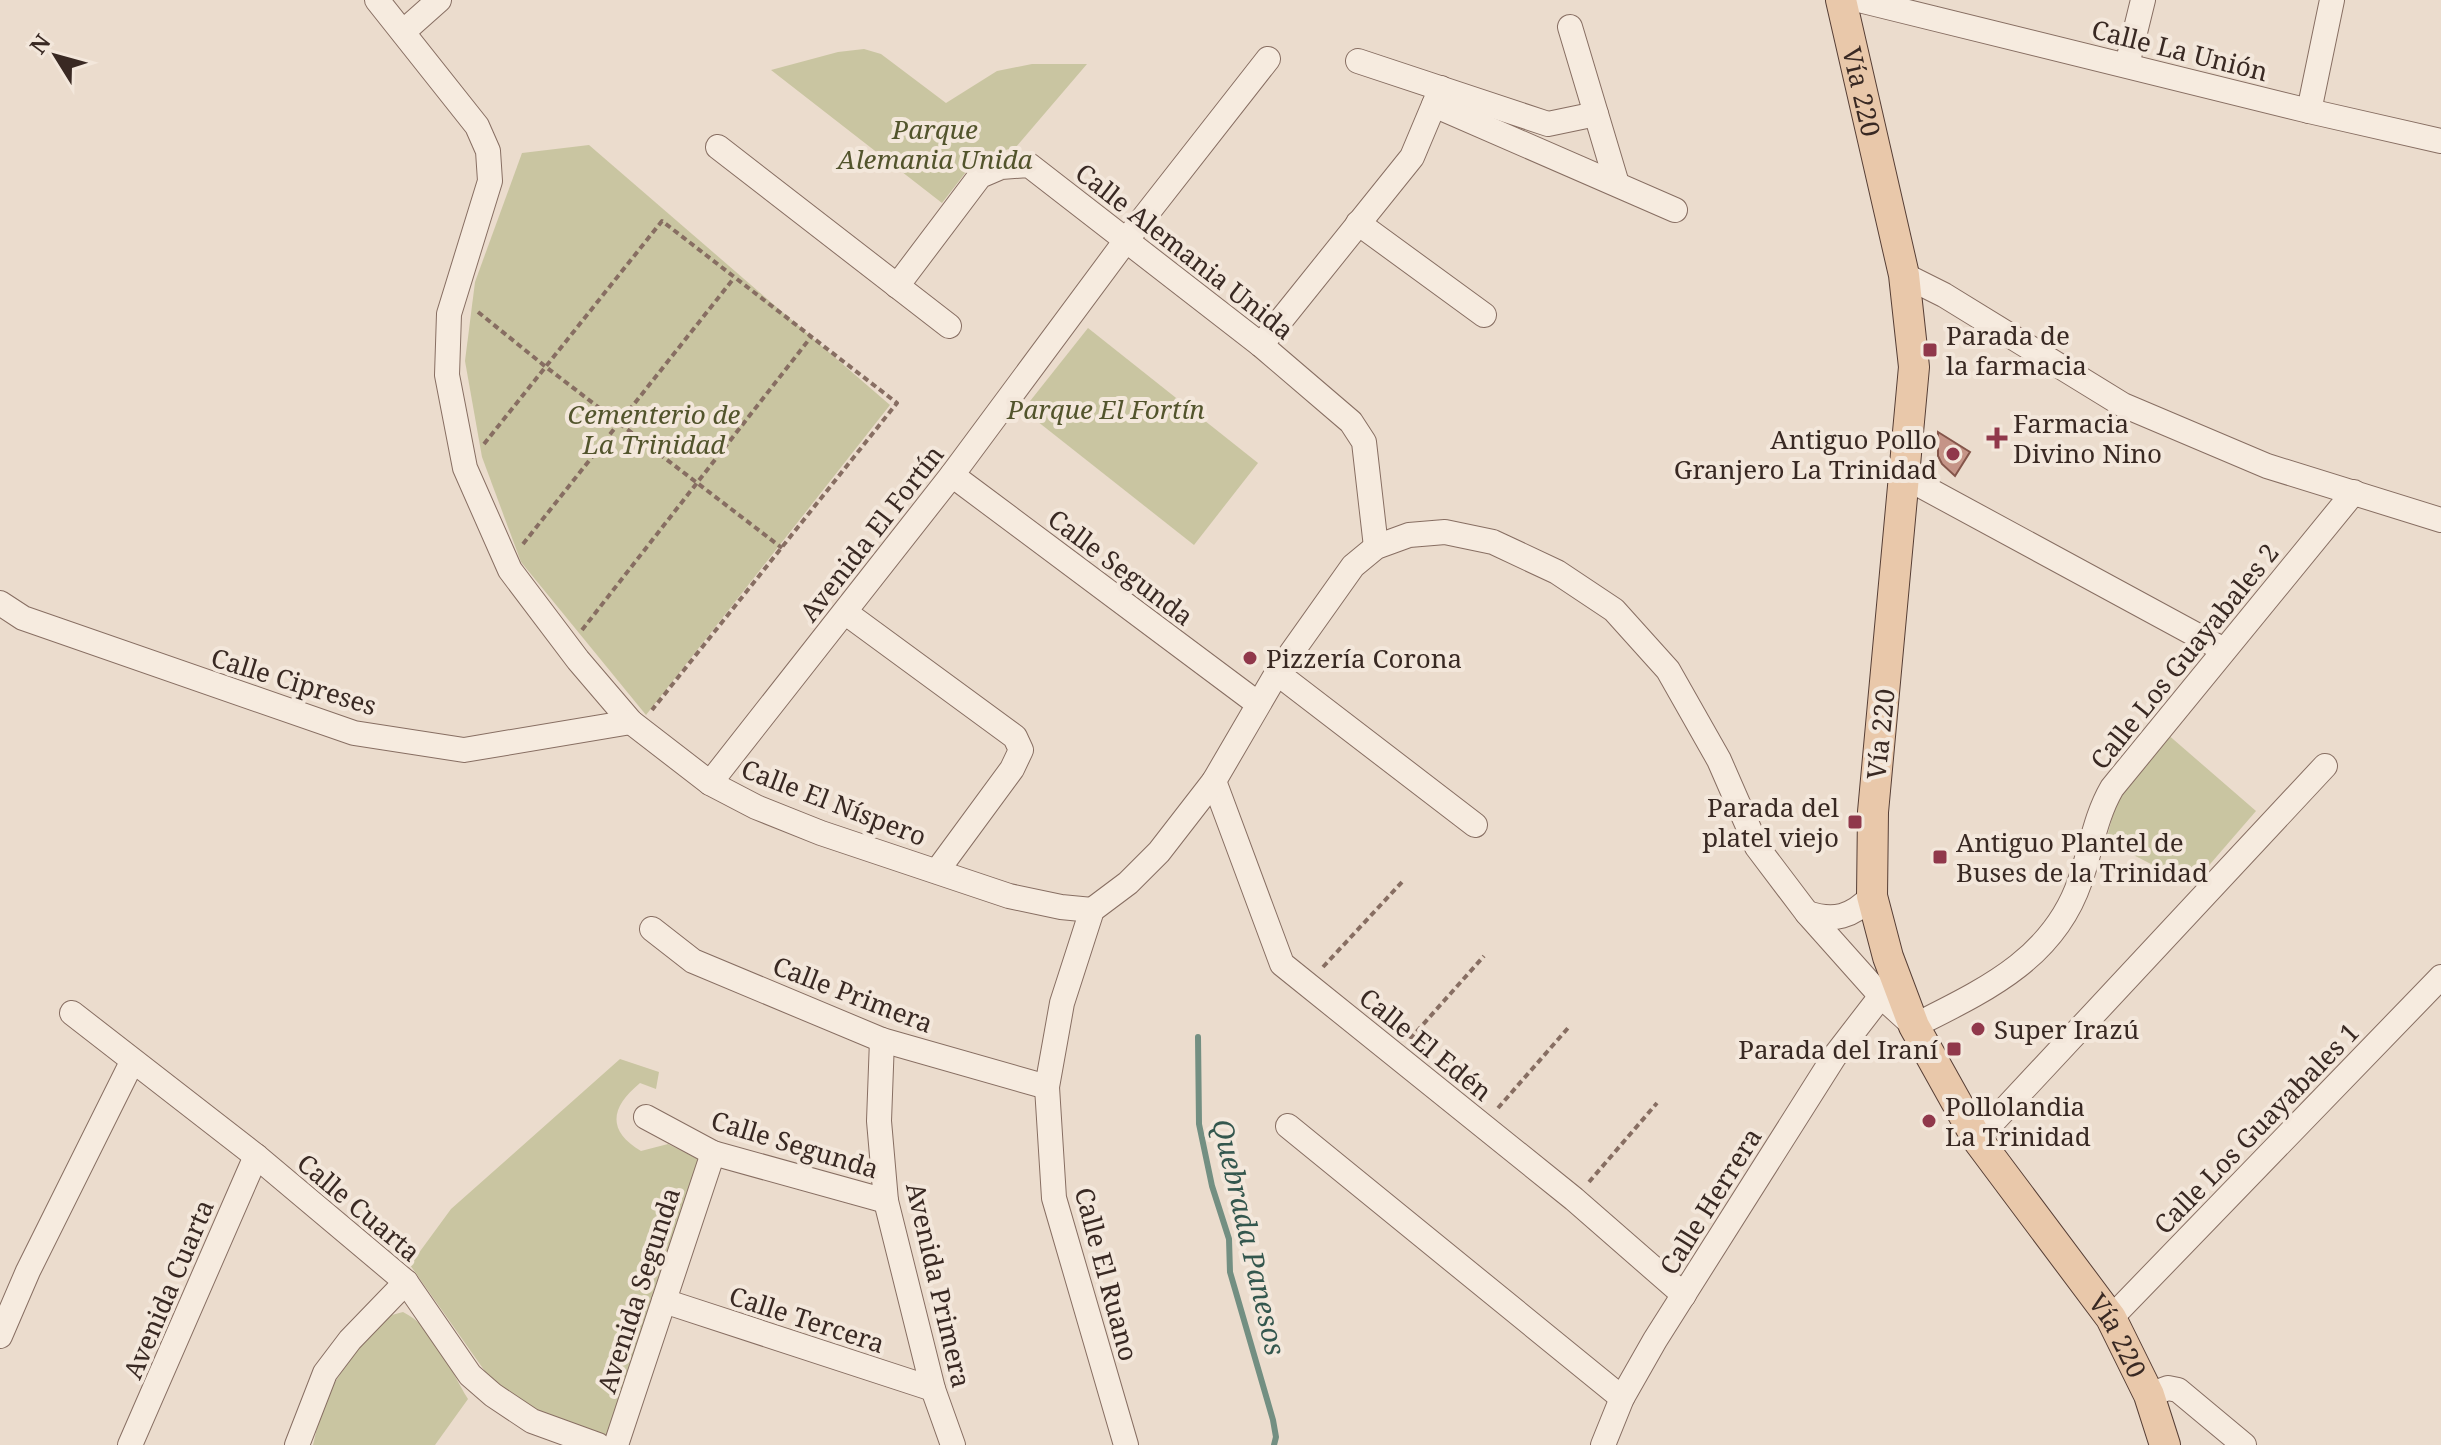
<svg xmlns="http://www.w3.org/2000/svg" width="2441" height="1445" viewBox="0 0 2441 1445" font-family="'Noto Serif',serif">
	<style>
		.green { fill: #c9c5a1 }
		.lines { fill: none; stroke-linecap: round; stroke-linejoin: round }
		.stream { stroke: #738f82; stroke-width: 6 }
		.building { fill: #c59487; stroke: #84554a; stroke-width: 2 }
		.minor-casing { stroke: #876e62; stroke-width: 26 }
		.major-casing { stroke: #563e35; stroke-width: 32 }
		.path { stroke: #876e62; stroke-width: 4; stroke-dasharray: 6 4; stroke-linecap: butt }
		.minor { stroke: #f6ebdf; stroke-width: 24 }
		.major { stroke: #e9c8aa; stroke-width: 30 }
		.poi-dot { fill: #90384b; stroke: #f3e7db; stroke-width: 3 }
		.labels { text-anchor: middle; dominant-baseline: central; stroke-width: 8; stroke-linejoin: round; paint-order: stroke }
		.street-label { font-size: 26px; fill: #392923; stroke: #f3e7db }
		.park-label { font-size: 26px; font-style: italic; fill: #52542c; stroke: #f3e7db }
		.poi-label { font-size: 26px; fill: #392923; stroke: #f3e7db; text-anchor: start }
		.water-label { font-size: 28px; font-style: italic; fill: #34574e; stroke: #f3e7db }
	</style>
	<rect width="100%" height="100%" fill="#ebdccd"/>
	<!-- green -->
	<g class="green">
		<path d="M 864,49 L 881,54 L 946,103 L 997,71 L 1032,64 L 1087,64 L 1016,147 L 992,154 L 976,163 L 966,172 L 942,203 L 771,70 L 838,52 Z"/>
		<path d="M 589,145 L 890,405 L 646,715 L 521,562 L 482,457 L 465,361 L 475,282 L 522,153 Z"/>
		<path d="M 1088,328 L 1258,463 L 1194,545 L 1023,410 Z"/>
		<path d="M 2166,733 L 2256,811 L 2192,885 L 2106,841 L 2116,803 Z"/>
		<path d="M 620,1059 L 659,1072 L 656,1089 L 640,1083 C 611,1107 606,1130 641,1151 L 668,1144 L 700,1160 L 608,1439 L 529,1409 L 489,1377 L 410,1265 L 451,1209 Z"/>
		<path d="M 403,1312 C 434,1327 450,1370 468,1399 L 435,1445 L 313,1445 L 324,1399 L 359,1345 L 388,1316 Z"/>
	</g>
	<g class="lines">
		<!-- stream -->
		<path class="stream" d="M 1198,1037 L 1199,1124 L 1212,1186 L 1229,1239 L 1230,1272 L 1273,1420 L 1276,1437 L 1274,1445"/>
	</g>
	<!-- building -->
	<path class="building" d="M 1938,432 L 1970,452 L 1955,476 L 1942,464 L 1938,456 Z"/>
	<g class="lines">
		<defs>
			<g id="minor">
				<path d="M 377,0 L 477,126 L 488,151 L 490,181 L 449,314 L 447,375 L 465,468 L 510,570 L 578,660 L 631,722 L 710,783 L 756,807 L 821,833 L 1009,896 L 1061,907 L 1092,910"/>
				<path d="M 1859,0 L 2309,111 L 2441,141"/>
				<path d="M 1570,27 L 1617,184"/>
				<path d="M 403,32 L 439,0"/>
				<path d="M 1358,61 L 1548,124 L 1596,114"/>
				<path d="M 2127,65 L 2143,0"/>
				<path d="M 1434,105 L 1675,210"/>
				<path d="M 2309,111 L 2332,0"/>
				<path d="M 718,147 L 949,326"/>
				<path d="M 1358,223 L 1484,315"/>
				<path d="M 1904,275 L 1944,295 L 2123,405 L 2267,466 L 2441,520"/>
				<path d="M 897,286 L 980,176 L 1001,167 L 1029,165 L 1261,345 L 1351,422 L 1364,442 L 1376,547"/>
				<path d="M 1261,345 L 1412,157 L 1441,88"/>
				<path d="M 952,475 L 1257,703"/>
				<path d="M 1905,477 L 2224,650"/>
				<path d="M 0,603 L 23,618 L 354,733 L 464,750 L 631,722"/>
				<path d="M 846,613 L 1015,737 L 1021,750 L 1012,769 L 937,871"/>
				<path d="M 1277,673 L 1475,825"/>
				<path d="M 1214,781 L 1282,964 L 1574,1199 L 1684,1295"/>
				<path d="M 710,783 L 952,475 L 1127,239 L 1268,59"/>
				<path d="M 1807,913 C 1834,922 1852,917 1872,896"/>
				<path d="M 652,929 L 693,961 L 882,1040 L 1047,1087"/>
				<path d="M 72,1013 L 256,1156 L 406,1282 L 470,1375 L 493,1395 L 532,1421 L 598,1445"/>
				<path d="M 882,1040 L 879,1121 L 886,1201 L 933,1389 L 953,1445"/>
				<path d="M 646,1117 L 713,1153 L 886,1201"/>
				<path d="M 1288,1126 L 1622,1398"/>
				<path d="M 1977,1139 L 2325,766"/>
				<path d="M 664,1301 L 933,1389"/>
				<path d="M 2111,1318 L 2441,977"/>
				<path d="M 0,1336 L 28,1271 L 132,1062"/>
				<path d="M 2149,1395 L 2168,1388 L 2178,1390 L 2244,1445"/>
				<path d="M 130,1445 L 256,1156"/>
				<path d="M 297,1445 L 325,1373 L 350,1340 L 406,1282"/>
				<path d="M 616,1445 L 713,1153"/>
				<path d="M 1126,1445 L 1054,1198 L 1047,1087 L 1062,1003 L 1092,910 L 1128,883 L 1159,852 L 1214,781 L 1277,673 L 1353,566 L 1376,547 L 1409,535 L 1445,532 L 1493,542 L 1557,572 L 1614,610 L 1668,670 L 1719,760 L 1757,847 L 1807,913 L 1881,996 L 1914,1026 C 1983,991 2053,960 2080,881 C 2091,850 2095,817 2112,788 L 2354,492"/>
				<path d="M 1603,1445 L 1622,1398 L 1655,1340 L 1834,1057 L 1881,996"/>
			</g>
			<g id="major">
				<path id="s1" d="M 1841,0 L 1904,275 L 1914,367 L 1873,812 L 1872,896 L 1888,957 L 1914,1026 L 1977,1139 L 2111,1318 L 2149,1395 L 2165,1445"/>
			</g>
		</defs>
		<!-- minor casing -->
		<use href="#minor" class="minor-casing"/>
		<!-- major casing -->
		<use href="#major" class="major-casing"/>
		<!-- path -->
		<g class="path">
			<path d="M 478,312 L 546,367 L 782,548"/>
			<path d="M 484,444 L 662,221 L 897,403 L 652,710"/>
			<path d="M 523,544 L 734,278"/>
			<path d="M 582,630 L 811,337"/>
			<path d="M 1323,967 L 1402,882"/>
			<path d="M 1410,1039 L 1484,956"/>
			<path d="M 1498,1108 L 1568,1028"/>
			<path d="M 1589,1182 L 1657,1103"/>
		</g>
		<!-- minor -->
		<use href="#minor" class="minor"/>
		<!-- major -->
		<use href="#major" class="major"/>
	</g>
	<!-- markers -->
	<g class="poi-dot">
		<rect x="1922" y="342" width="16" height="16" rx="4"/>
		<path d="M1993 426h8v8h8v8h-8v8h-8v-8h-8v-8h8z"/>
		<circle cx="1953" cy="454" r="8"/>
		<circle cx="1250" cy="658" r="8"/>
		<rect x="1847" y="814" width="16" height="16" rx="4"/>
		<rect x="1932" y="849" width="16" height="16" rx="4"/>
		<circle cx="1978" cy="1029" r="8"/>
		<rect x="1946" y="1041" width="16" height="16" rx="4"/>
		<circle cx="1929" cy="1121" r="8"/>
	</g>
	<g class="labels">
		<!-- street labels -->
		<g class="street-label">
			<text transform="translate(2180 50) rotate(14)">Calle La Unión</text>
			<text stroke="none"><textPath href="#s1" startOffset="94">Vía 220</textPath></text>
			<text transform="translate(1185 251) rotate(38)">Calle Alemania Unida</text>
			<text transform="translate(871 533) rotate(-52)">Avenida El Fortín</text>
			<text transform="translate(1121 567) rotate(37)">Calle Segunda</text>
			<text transform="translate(2184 656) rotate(-51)">Calle Los Guayabales 2</text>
			<text transform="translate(294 681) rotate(17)">Calle Cipreses</text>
			<text transform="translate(1880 734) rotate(-84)">Vía 220</text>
			<text transform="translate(834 802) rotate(21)">Calle El Níspero</text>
			<text transform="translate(853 994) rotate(21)">Calle Primera</text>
			<text transform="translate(1426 1044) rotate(39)">Calle El Edén</text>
			<text transform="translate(2256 1128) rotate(-46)">Calle Los Guayabales 1</text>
			<text transform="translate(795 1144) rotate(17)">Calle Segunda</text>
			<text transform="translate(1710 1201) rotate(-58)">Calle Herrera</text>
			<text transform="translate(359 1207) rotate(40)">Calle Cuarta</text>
			<text transform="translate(1107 1274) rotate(75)">Calle El Ruano</text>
			<text transform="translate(939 1285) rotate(77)">Avenida Primera</text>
			<text transform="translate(168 1289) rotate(-67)">Avenida Cuarta</text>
			<text transform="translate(638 1290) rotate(-72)">Avenida Segunda</text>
			<text transform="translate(807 1319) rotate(18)">Calle Tercera</text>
			<text stroke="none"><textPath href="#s1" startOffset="1414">Vía 220</textPath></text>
		</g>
		<!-- park labels -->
		<g class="park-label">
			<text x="935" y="129">Parque<tspan x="935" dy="30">Alemania Unida</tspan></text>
			<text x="1106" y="409">Parque El Fortín</text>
			<text x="654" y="414">Cementerio de<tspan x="654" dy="30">La Trinidad</tspan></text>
		</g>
		<!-- poi labels -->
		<g class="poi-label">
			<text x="1946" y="335">Parada de<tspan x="1946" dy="30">la farmacia</tspan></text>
			<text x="2013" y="423">Farmacia<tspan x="2013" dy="30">Divino Nino</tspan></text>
			<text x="1937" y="439" text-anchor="end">Antiguo Pollo<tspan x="1937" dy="30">Granjero La Trinidad</tspan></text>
			<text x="1266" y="658">Pizzería Corona</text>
			<text x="1839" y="807" text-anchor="end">Parada del<tspan x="1839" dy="30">platel viejo</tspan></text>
			<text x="1956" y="842">Antiguo Plantel de<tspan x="1956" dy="30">Buses de la Trinidad</tspan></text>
			<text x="1994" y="1029">Super Irazú</text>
			<text x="1938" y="1049" text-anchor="end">Parada del Iraní</text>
			<text x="1945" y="1106">Pollolandia<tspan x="1945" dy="30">La Trinidad</tspan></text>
		</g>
		<!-- water labels -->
		<g class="water-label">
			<text transform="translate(1250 1237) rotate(77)">Quebrada Panesos</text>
		</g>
	</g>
	<!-- north arrow -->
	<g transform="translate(56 56) rotate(307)" stroke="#f3e7db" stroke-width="6" paint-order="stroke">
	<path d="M0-6L14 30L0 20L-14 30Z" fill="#392923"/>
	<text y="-12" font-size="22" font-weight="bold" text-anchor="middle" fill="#392923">N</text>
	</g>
</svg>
